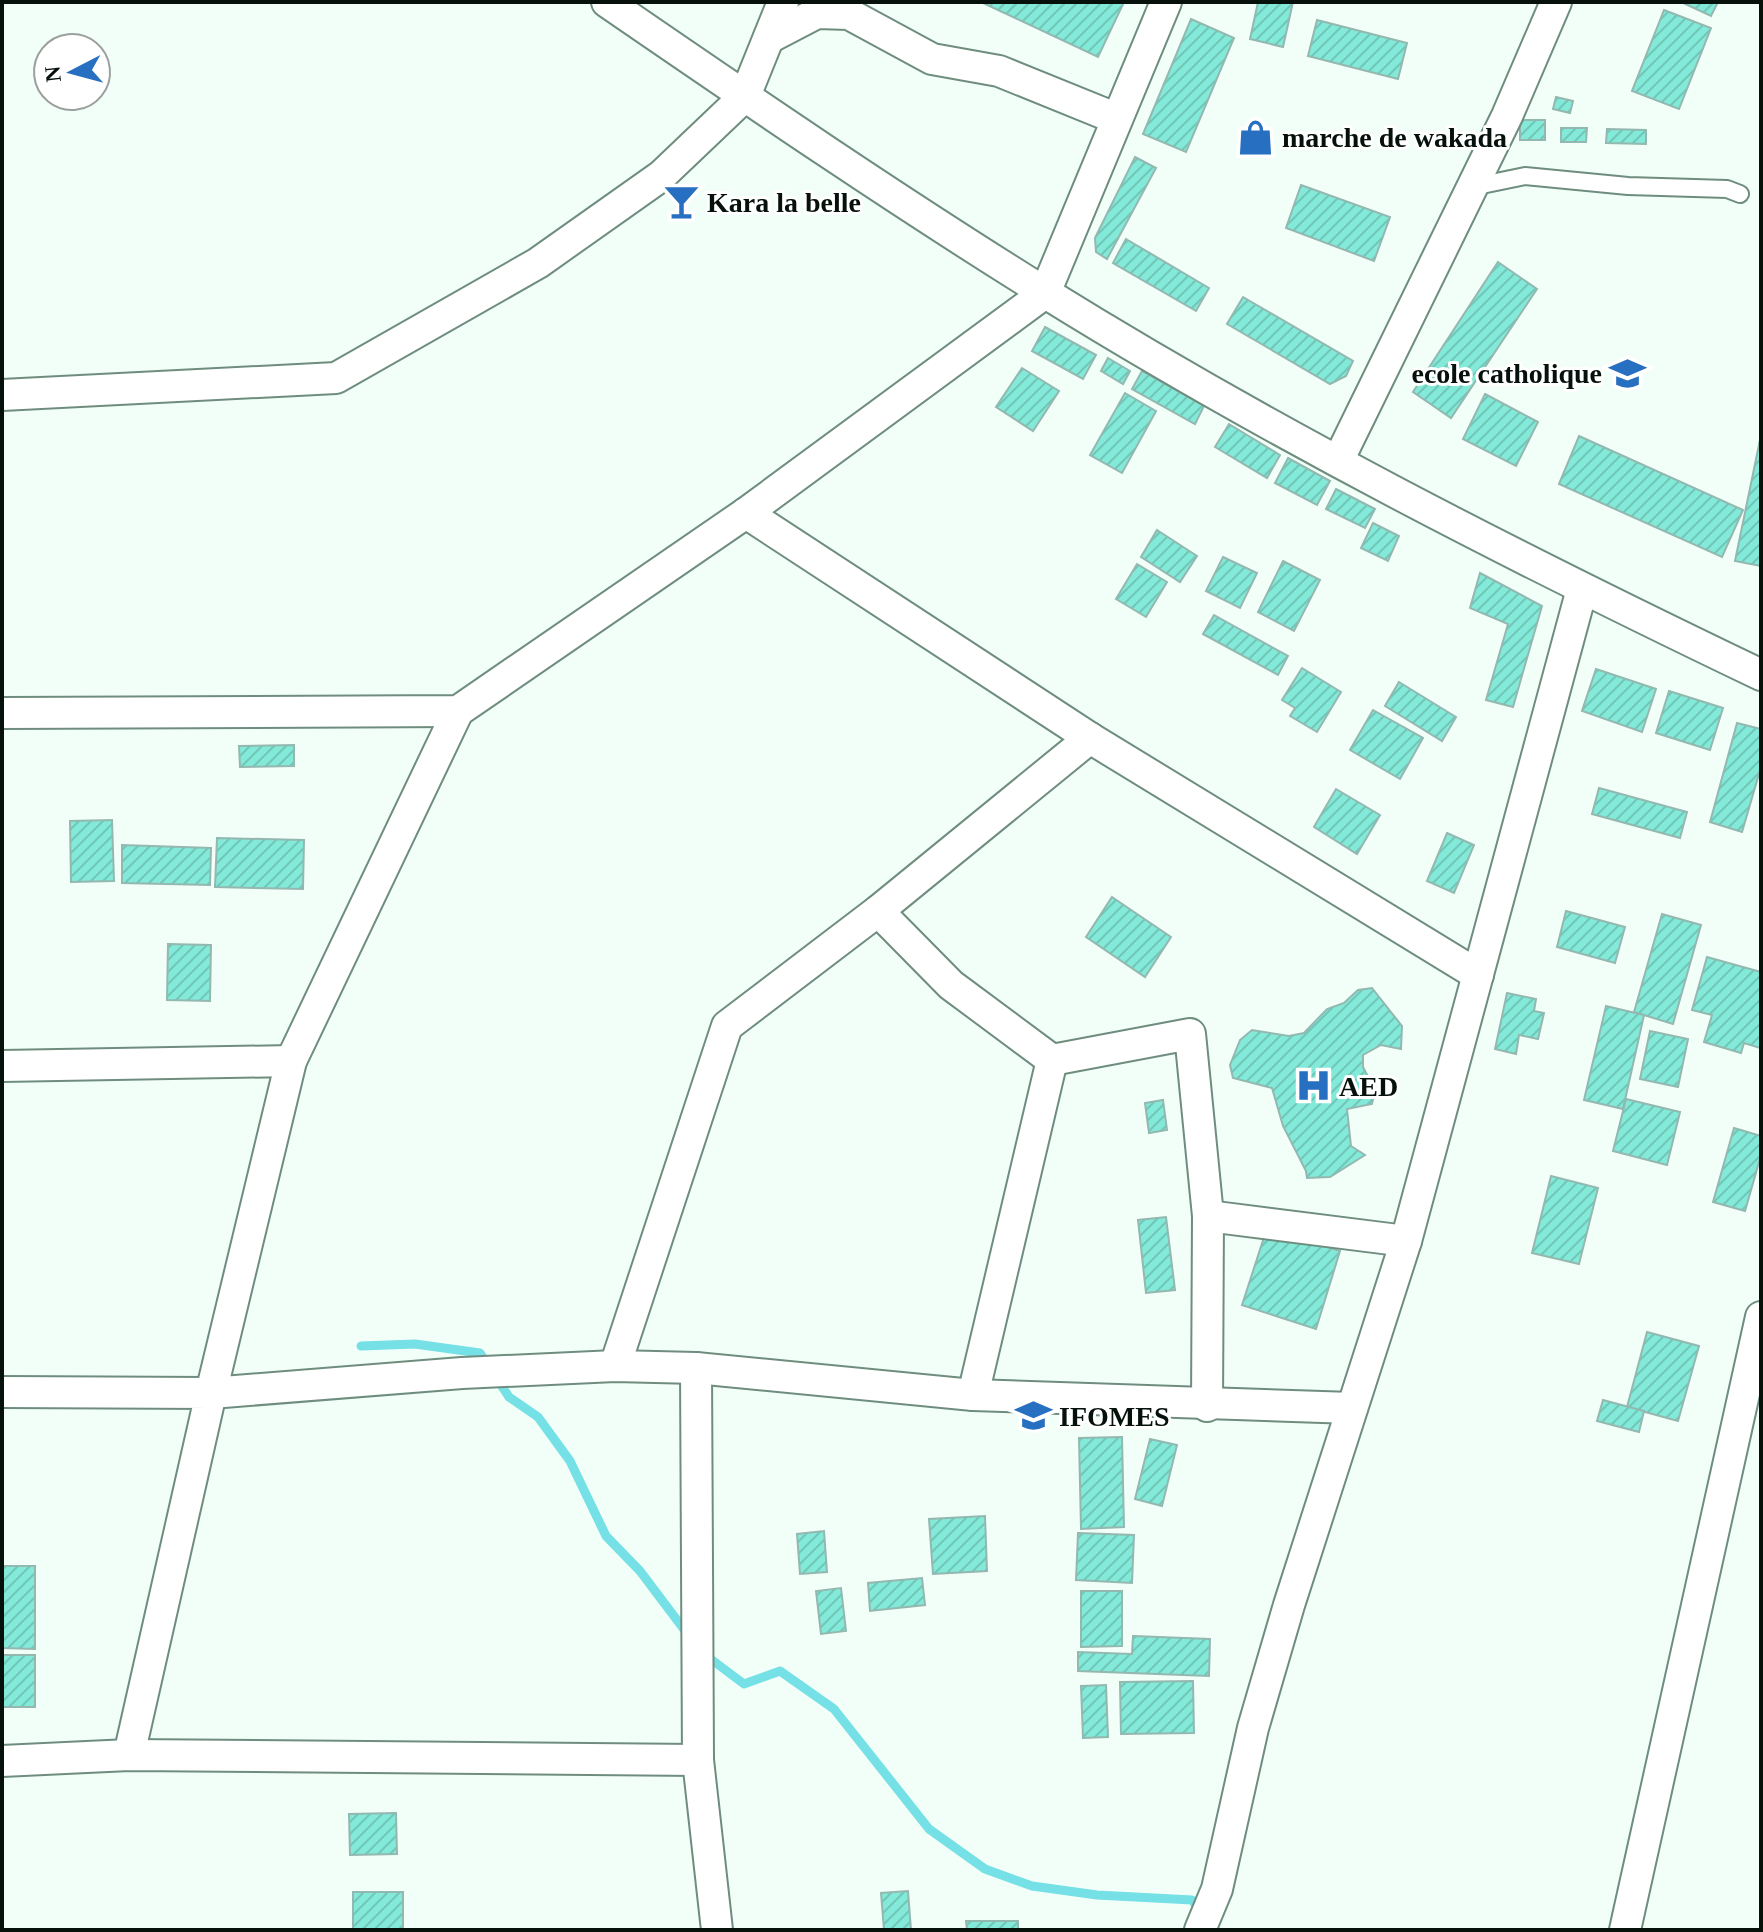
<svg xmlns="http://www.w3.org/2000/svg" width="1763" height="1932" viewBox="0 0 1763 1932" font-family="Georgia,serif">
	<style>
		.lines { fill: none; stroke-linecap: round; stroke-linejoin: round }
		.stream { stroke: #75e0e5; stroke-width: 9 }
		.building { fill: url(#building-hatch); stroke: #93b8b0; stroke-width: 2 }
		.lane-casing { stroke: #6f8d7f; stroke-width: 20 }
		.street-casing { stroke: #6f8d7f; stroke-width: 34 }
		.lane { stroke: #fff; stroke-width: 16 }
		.street { stroke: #fff; stroke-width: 30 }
		.labels { text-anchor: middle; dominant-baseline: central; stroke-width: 6; stroke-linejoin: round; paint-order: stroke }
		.poi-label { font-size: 28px; font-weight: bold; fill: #06110c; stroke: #fff; text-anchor: start }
	</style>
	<defs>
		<pattern id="building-hatch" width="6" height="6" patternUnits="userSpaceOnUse" patternTransform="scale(2)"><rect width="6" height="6" fill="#83e9d8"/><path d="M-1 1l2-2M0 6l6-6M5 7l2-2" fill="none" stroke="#70c7b8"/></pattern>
	</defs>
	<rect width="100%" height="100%" fill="#f2fff8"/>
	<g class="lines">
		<!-- stream -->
		<g class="stream">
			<path d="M 361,1346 L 415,1344 L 480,1353 L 509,1397 L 538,1417 L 570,1461 L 606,1536 L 640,1571 L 689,1636"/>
			<path d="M 704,1654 L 744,1684 L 780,1671 L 834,1709 L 929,1829 L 985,1869 L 1032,1886 L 1097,1895 L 1192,1900 L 1201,1912"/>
		</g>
	</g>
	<!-- building -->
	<g class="building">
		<path d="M 981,2 L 1124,2 L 1098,57 Z"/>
		<path d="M 1258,2 L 1293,2 L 1283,47 L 1250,39 Z"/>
		<path d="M 1681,2 L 1718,2 L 1711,16 Z"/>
		<path d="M 1664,10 L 1711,28 L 1679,109 L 1632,91 Z"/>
		<path d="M 1191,19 L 1234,38 L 1186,152 L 1143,134 Z"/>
		<path d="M 1317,20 L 1407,43 L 1398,79 L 1308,56 Z"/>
		<path d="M 1556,97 L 1573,101 L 1570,113 L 1553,109 Z"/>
		<rect x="1520" y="120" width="25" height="20"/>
		<path d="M 1561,128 L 1587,128 L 1586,142 L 1561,142 Z"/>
		<path d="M 1607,129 L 1646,130 L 1646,144 L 1606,143 Z"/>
		<path d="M 1135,157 L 1156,168 L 1107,259 L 1096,252 L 1095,238 Z"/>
		<path d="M 1301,185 L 1390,217 L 1374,261 L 1286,228 Z"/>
		<path d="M 1126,239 L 1209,288 L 1196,311 L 1113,263 Z"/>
		<path d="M 1498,262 L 1537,289 L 1451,418 L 1413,392 Z"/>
		<path d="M 1243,297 L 1353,361 L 1346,376 L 1330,384 L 1227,324 Z"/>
		<path d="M 1045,327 L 1096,355 L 1083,379 L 1032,351 Z"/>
		<path d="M 1108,358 L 1130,371 L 1123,384 L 1101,371 Z"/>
		<path d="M 1022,368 L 1059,391 L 1033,431 L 996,407 Z"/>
		<path d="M 1142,371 L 1204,406 L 1195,424 L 1132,389 Z"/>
		<path d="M 1125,393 L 1156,411 L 1122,473 L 1090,455 Z"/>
		<path d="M 1485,394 L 1538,422 L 1516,466 L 1463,439 Z"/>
		<path d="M 1229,424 L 1280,455 L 1267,478 L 1215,447 Z"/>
		<path d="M 1761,435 L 1761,566 L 1735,561 Z"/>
		<path d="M 1579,436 L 1743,510 L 1722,557 L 1559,484 Z"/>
		<path d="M 1288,458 L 1330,481 L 1317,505 L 1275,483 Z"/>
		<path d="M 1336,489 L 1375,509 L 1365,528 L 1326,509 Z"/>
		<path d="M 1373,523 L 1399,536 L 1388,561 L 1361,548 Z"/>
		<path d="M 1157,530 L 1197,556 L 1180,582 L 1141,557 Z"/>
		<path d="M 1223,557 L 1257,573 L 1240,608 L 1206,591 Z"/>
		<path d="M 1283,561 L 1320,580 L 1294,631 L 1258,612 Z"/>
		<path d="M 1137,564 L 1167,582 L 1146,617 L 1116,599 Z"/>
		<path d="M 1480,573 L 1542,606 L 1513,707 L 1486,700 L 1508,624 L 1470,608 Z"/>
		<path d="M 1214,615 L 1288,656 L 1278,675 L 1203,634 Z"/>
		<path d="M 1302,668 L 1341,692 L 1317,732 L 1290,716 L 1295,708 L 1282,700 Z"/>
		<path d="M 1596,669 L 1656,689 L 1642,732 L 1582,711 Z"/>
		<path d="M 1399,682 L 1456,717 L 1442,741 L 1385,706 Z"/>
		<path d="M 1669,691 L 1723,708 L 1710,750 L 1656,733 Z"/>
		<path d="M 1373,710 L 1423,738 L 1400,779 L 1350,750 Z"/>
		<path d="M 1737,723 L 1761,729 L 1761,767 L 1742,832 L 1710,822 Z"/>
		<path d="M 294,745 L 294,766 L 240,767 L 239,746 Z"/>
		<path d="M 1599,788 L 1687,812 L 1680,838 L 1592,814 Z"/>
		<path d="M 1336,789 L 1380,815 L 1357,854 L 1314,827 Z"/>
		<path d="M 112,820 L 114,881 L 71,882 L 70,821 Z"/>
		<path d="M 1447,833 L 1474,845 L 1454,893 L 1427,881 Z"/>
		<path d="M 217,838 L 304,840 L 303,889 L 215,887 Z"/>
		<path d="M 122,845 L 211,848 L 210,885 L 122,883 Z"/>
		<path d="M 1112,897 L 1171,937 L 1145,977 L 1086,937 Z"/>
		<path d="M 1566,911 L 1625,927 L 1615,963 L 1557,947 Z"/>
		<path d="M 1662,914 L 1701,925 L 1673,1024 L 1634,1012 Z"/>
		<path d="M 168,944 L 211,945 L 210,1001 L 167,1000 Z"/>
		<path d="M 1707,957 L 1761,972 L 1760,1048 L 1744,1043 L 1741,1053 L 1704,1042 L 1712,1015 L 1692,1010 Z"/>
		<path d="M 1372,988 L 1402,1026 L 1401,1049 L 1381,1045 L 1363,1055 L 1363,1067 L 1375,1090 L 1372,1104 L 1347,1109 L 1351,1146 L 1365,1155 L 1330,1177 L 1307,1178 L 1306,1171 L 1283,1126 L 1272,1088 L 1233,1078 L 1230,1065 L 1240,1040 L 1252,1030 L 1289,1036 L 1304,1033 L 1327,1009 L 1344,1003 L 1358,990 Z"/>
		<path d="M 1507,993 L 1536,999 L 1534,1011 L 1544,1013 L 1538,1039 L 1519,1035 L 1516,1054 L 1495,1049 Z"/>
		<path d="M 1606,1006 L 1644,1015 L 1623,1109 L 1584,1100 Z"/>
		<path d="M 1650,1031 L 1688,1039 L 1678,1087 L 1640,1079 Z"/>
		<path d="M 1626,1099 L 1680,1112 L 1667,1165 L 1613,1151 Z"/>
		<path d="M 1163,1100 L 1167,1130 L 1149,1133 L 1145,1103 Z"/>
		<path d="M 1734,1128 L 1761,1136 L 1761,1155 L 1745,1211 L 1713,1202 Z"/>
		<path d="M 1551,1176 L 1598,1188 L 1579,1264 L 1532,1253 Z"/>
		<path d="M 1166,1217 L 1175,1290 L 1146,1293 L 1138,1220 Z"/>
		<path d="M 1267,1228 L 1340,1251 L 1316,1329 L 1242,1305 Z"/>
		<path d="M 1647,1332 L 1699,1346 L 1678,1421 L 1627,1407 Z"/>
		<path d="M 1603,1400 L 1644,1411 L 1639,1432 L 1597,1421 Z"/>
		<path d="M 1122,1437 L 1124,1527 L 1081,1529 L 1079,1438 Z"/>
		<path d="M 1150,1439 L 1177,1445 L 1162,1506 L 1135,1499 Z"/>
		<path d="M 985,1516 L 987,1571 L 933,1574 L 929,1519 Z"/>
		<path d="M 824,1531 L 827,1572 L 800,1574 L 797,1534 Z"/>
		<path d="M 1078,1533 L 1134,1535 L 1132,1583 L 1076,1580 Z"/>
		<path d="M 2,1566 L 35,1566 L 35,1649 L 2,1648 Z"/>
		<path d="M 922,1578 L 925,1605 L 870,1611 L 868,1583 Z"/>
		<path d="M 841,1588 L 846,1631 L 821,1634 L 816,1591 Z"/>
		<path d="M 1081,1591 L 1122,1591 L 1122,1646 L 1081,1647 Z"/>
		<path d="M 1133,1636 L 1210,1639 L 1209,1676 L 1078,1671 L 1078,1652 L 1132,1654 Z"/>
		<rect x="2" y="1655" width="33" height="52"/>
		<path d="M 1193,1681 L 1194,1733 L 1121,1734 L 1120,1682 Z"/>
		<path d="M 1106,1685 L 1108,1737 L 1083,1738 L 1081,1686 Z"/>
		<path d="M 396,1813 L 397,1854 L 350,1855 L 349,1814 Z"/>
		<path d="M 908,1891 L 911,1930 L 884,1930 L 881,1893 Z"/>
		<rect x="353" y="1892" width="50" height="38"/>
		<path d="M 966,1921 L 1018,1921 L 1018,1930 L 967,1930 Z"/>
	</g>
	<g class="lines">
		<defs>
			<path id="lane" d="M 1472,187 L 1525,176 L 1628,186 L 1727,189 L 1740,194"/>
			<g id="street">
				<path d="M 607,2 C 751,101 896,200 1044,292 C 1274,435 1517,558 1761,675"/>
				<path d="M 769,38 L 817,13 L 849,14 L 932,59 L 999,71 L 1115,118"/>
				<path d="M 2,395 L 336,378 L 538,263 L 661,176 L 745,96 L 783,2"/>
				<path d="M 1338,461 L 1507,116 L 1556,2"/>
				<path d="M 746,513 L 1090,738 L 1478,975"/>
				<path d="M 458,711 L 291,1061 L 211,1393 L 462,1373 L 615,1366 L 696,1368 L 973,1395 L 1352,1408"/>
				<path d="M 2,713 L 458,711 L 746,513 L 1045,293 L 1166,2"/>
				<path d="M 878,911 L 951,985 L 1052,1060 L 1190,1034 L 1208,1216 L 1207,1406"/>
				<path d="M 2,1066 L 291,1061"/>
				<path d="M 1208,1216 L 1406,1241"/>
				<path d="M 615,1366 L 727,1026 L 878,911 L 1090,738"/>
				<path d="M 696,1368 L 698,1760 L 717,1930"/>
				<path d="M 2,1392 L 211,1393 L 129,1755"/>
				<path d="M 973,1395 L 1052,1060"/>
				<path d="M 2,1761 L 129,1755 L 698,1760"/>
				<path d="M 1200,1930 L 1217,1889 L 1253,1728 L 1289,1605 L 1406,1241 L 1582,589"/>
				<path d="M 1625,1930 L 1761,1317"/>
			</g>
		</defs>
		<!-- lane casing -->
		<use href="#lane" class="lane-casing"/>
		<!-- street casing -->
		<use href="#street" class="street-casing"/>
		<!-- lane -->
		<use href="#lane" class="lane"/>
		<!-- street -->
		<use href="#street" class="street"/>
	</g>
	<!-- icons -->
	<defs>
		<symbol id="shop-bare" viewBox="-9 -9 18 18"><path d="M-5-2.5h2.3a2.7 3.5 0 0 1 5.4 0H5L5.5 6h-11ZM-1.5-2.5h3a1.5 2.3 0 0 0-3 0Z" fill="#276fc0" stroke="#fff" stroke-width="2.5" paint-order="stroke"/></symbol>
		<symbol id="bar-bare" viewBox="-9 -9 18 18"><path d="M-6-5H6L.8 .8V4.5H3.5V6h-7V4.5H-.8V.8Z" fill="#276fc0" stroke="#fff" stroke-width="2.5" paint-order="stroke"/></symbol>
		<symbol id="school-bare" viewBox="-9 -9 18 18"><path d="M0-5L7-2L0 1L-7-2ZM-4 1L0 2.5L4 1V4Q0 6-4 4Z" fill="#276fc0" stroke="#fff" stroke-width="2.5" paint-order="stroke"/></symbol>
		<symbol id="hospital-bare" viewBox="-9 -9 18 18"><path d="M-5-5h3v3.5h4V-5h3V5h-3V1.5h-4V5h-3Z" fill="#276fc0" stroke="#fff" stroke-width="2.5" paint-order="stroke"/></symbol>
	</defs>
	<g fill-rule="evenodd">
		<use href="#shop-bare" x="1230" y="112" width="51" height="51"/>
		<use href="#bar-bare" x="656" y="176" width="51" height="51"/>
		<use href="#school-bare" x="1602" y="348" width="51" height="51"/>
		<use href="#hospital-bare" x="1288" y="1060" width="51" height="51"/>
		<use href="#school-bare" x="1008" y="1390" width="51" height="51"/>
	</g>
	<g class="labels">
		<!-- poi labels -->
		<g class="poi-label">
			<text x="1282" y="137">marche de wakada</text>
			<text x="707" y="202">Kara la belle</text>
			<text x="1602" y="373" text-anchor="end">ecole catholique</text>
			<text x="1339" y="1086">AED</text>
			<text x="1059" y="1416">IFOMES</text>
		</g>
	</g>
	<!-- border -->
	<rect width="1763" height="1932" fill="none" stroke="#06110c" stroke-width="8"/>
	<!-- north arrow -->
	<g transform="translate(72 72) rotate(264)"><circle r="38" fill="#ffffff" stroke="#9ba09e" stroke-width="2"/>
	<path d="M0-6L14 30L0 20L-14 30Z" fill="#276fc0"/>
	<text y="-12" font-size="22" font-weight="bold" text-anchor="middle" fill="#06110c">N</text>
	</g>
</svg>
